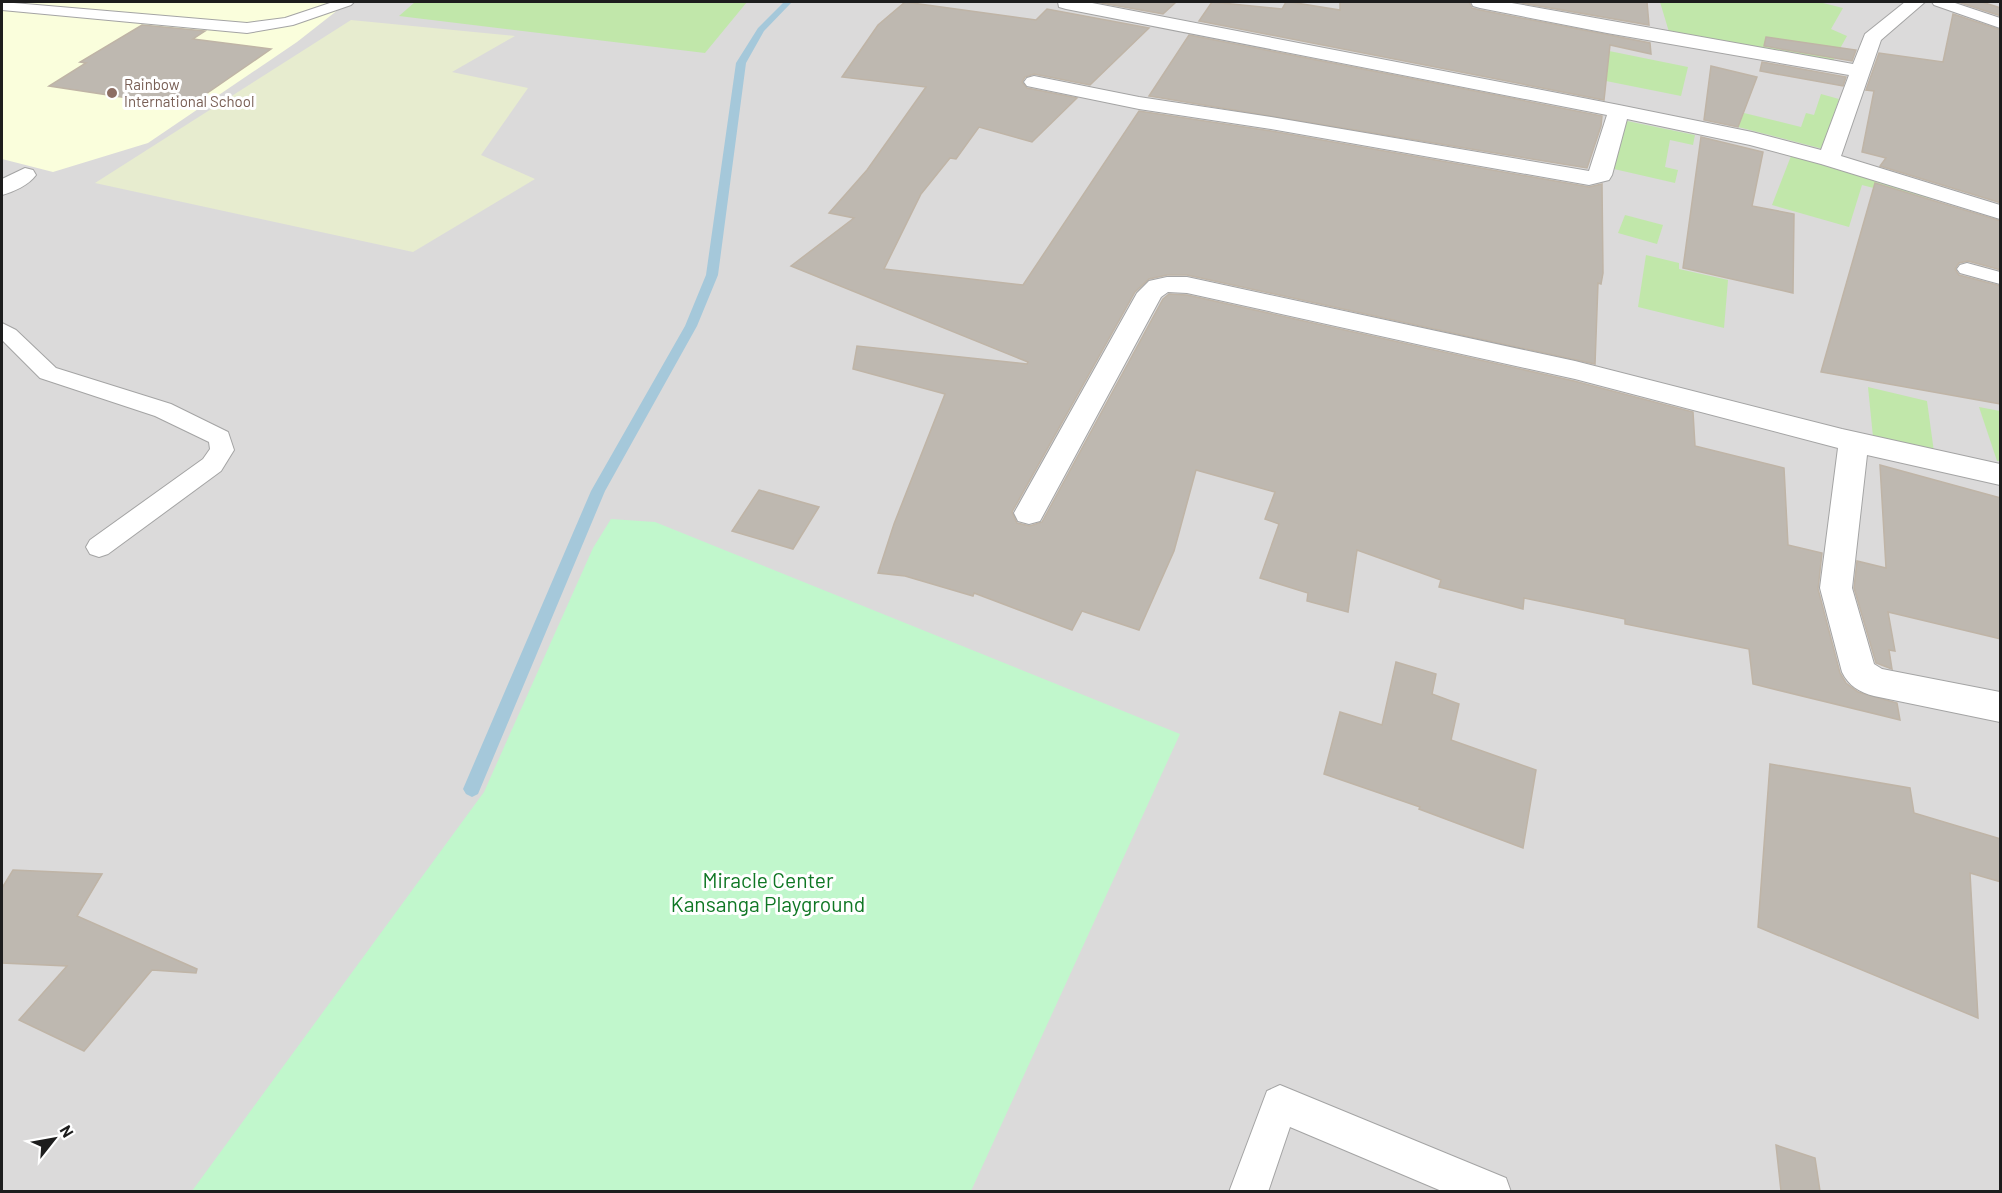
<svg xmlns="http://www.w3.org/2000/svg" width="2002" height="1193" viewBox="0 0 2002 1193" font-family="Barlow,sans-serif">
	<style>
		.residential { fill: #dbdada }
		.education { fill: #fafedc }
		.farmland { fill: #e7eccf }
		.grass { fill: #c1e7aa }
		.park { fill: #c1f7cc }
		.lines { fill: none; stroke-linecap: round; stroke-linejoin: round }
		.stream { fill: #a5c8da; fill-rule: evenodd }
		.building { fill: #beb8b0; stroke: #bfb4a6; stroke-width: 1.5 }
		.service-casing { stroke: #a4a4a4; stroke-width: 2 }
		.minor-casing { stroke: #a4a4a4; stroke-width: 2 }
		.service { fill: #fff; fill-rule: evenodd }
		.minor { fill: #fff; fill-rule: evenodd }
		.education-dot { fill: #8d6e63; stroke: #fff; stroke-width: 2 }
		.labels { text-anchor: middle; dominant-baseline: central; stroke-width: 6; stroke-linejoin: round; paint-order: stroke }
		.far-education-label { font-size: 15px; fill: #785e54; stroke: #fff; text-anchor: start }
		.near-park-label { font-size: 21px; fill: #0f7724; stroke: #fff }
	</style>
	<rect width="100%" height="100%" fill="#eeece3"/>
	<!-- residential -->
	<rect class="residential" x="2" y="2" width="1998" height="1189"/>
	<!-- education -->
	<path class="education" d="M 2,2 L 348,2 L 297,42 L 148,143 L 53,172 L 2,159 Z"/>
	<!-- farmland -->
	<path class="farmland" d="M 351,20 L 515,36 L 452,72 L 528,88 L 481,155 L 535,179 L 413,252 L 95,183 Z"/>
	<!-- grass -->
	<g class="grass">
		<path d="M 415,2 L 747,2 L 705,53 L 399,16 Z"/>
		<path d="M 1660,2 L 1819,2 L 1843,8 L 1831,29 L 1847,36 L 1833,61 L 1669,32 Z"/>
		<path d="M 1520,33 L 1688,67 L 1681,96 L 1581,76 Z"/>
		<path d="M 1821,94 L 1839,99 L 1823,149 L 1738,127 L 1744,113 L 1801,127 L 1806,113 L 1814,115 Z"/>
		<path d="M 1627,121 L 1695,135 L 1693,145 L 1670,140 L 1665,167 L 1678,170 L 1675,183 L 1614,169 Z"/>
		<path d="M 1791,156 L 1931,194 L 1931,199 L 1887,187 L 1885,191 L 1862,185 L 1849,227 L 1772,205 Z"/>
		<path d="M 1625,215 L 1663,225 L 1657,244 L 1618,233 Z"/>
		<path d="M 1646,255 L 1679,263 L 1679,269 L 1728,280 L 1724,328 L 1638,307 Z"/>
		<path d="M 1868,387 L 1927,401 L 1934,452 L 1873,437 Z"/>
		<path d="M 1979,407 L 2000,411 L 2000,461 L 1997,461 Z"/>
	</g>
	<!-- park -->
	<path class="park" d="M 611,519 L 655,522 L 1180,734 L 971,1191 L 192,1191 L 484,792 L 593,548 Z"/>
	<g class="lines">
		<!-- stream -->
		<path class="stream" d="M 784,2 L 792,2 L 764,31 L 746,63 L 718,275 L 697,326 L 605,491 L 478,794 L 472,797 L 466,794 L 463,789 L 591,491 L 685,326 L 706,275 L 736,63 L 758,28 Z"/>
	</g>
	<!-- building -->
	<g class="building">
		<path d="M 905,2 L 1036,20 L 1047,9 L 1149,28 L 1090,85 L 1034,74 L 1025,77 L 1022,82 L 1027,88 L 1077,98 L 1032,142 L 979,127 L 956,159 L 950,158 L 921,194 L 884,269 L 1023,285 L 1139,111 L 1271,131 L 1589,187 L 1602,184 L 1603,273 L 1601,284 L 1598,283 L 1595,364 L 1187,275 L 1167,275 L 1149,279 L 1135,292 L 1012,512 L 1017,523 L 1030,526 L 1042,522 L 1163,299 L 1169,294 L 1187,295 L 1574,381 L 1693,412 L 1695,446 L 1784,468 L 1788,545 L 1822,553 L 1818,589 L 1840,673 L 1846,683 L 1858,692 L 1897,703 L 1900,720 L 1753,684 L 1749,649 L 1625,624 L 1625,619 L 1524,598 L 1523,609 L 1439,587 L 1441,580 L 1357,550 L 1348,612 L 1307,601 L 1308,593 L 1260,578 L 1279,524 L 1265,519 L 1275,492 L 1196,470 L 1174,551 L 1139,630 L 1082,611 L 1072,630 L 974,593 L 973,596 L 905,576 L 878,573 L 894,524 L 945,394 L 853,369 L 857,346 L 1027,364 L 1028,362 L 791,266 L 854,218 L 829,213 L 867,170 L 926,87 L 842,77 L 878,25 Z"/>
		<path d="M 1096,2 L 1176,2 L 1163,14 Z"/>
		<path d="M 1212,2 L 1282,9 L 1286,2 L 1290,2 L 1340,10 L 1340,2 L 1469,2 L 1472,8 L 1480,10 L 1650,43 L 1651,54 L 1610,45 L 1604,100 L 1199,21 Z"/>
		<path d="M 1516,2 L 1647,2 L 1649,25 Z"/>
		<path d="M 1958,2 L 1982,2 L 2001,8 L 2001,16 Z"/>
		<path d="M 1953,14 L 2001,30 L 2001,203 L 1880,166 L 1886,158 L 1862,152 L 1874,91 L 1866,90 L 1879,53 L 1943,62 Z"/>
		<path d="M 142,25 L 205,31 L 193,39 L 271,49 L 187,107 L 49,86 L 86,63 L 80,62 Z"/>
		<path d="M 1189,35 L 1602,116 L 1601,126 L 1587,168 L 1149,96 Z"/>
		<path d="M 1766,37 L 1856,50 L 1852,61 L 1764,46 Z"/>
		<path d="M 1762,62 L 1846,77 L 1843,86 L 1760,71 Z"/>
		<path d="M 1711,66 L 1757,77 L 1738,127 L 1704,120 Z"/>
		<path d="M 1701,137 L 1763,152 L 1752,206 L 1794,214 L 1793,293 L 1683,268 Z"/>
		<path d="M 1875,183 L 2001,221 L 2001,270 L 1968,261 L 1959,263 L 1955,269 L 1959,275 L 2001,286 L 2001,404 L 1821,372 Z"/>
		<path d="M 1880,465 L 2001,498 L 2001,639 L 1888,612 L 1895,651 L 1889,650 L 1892,669 L 1876,663 L 1854,588 L 1857,561 L 1886,568 Z"/>
		<path d="M 759,490 L 819,507 L 793,549 L 732,531 Z"/>
		<path d="M 1396,662 L 1436,674 L 1432,694 L 1459,704 L 1451,740 L 1536,770 L 1523,848 L 1419,809 L 1420,807 L 1324,774 L 1340,712 L 1382,725 Z"/>
		<path d="M 1770,764 L 1910,788 L 1914,813 L 2001,839 L 2001,882 L 1970,873 L 1978,1018 L 1758,927 Z"/>
		<path d="M 13,870 L 102,874 L 77,916 L 197,969 L 196,973 L 152,970 L 84,1051 L 19,1020 L 67,966 L 2,963 L 2,888 Z"/>
		<path d="M 1776,1145 L 1815,1158 L 1820,1191 L 1781,1191 Z"/>
	</g>
	<g class="lines">
		<defs>
			<g id="service">
				<path d="M 2,2 L 247,23 L 285,18 L 333,2 L 354,2 L 351,5 L 293,25 L 247,33 L 2,10 Z"/>
				<path d="M 1932,2 L 1952,2 L 2000,18 L 2000,28 L 1934,5 Z"/>
				<path d="M 1967,263 L 2000,272 L 2000,284 L 1960,273 L 1957,269 L 1960,265 Z"/>
				<path d="M 2,323 L 16,330 L 56,368 L 171,404 L 228,432 L 234,450 L 221,471 L 108,554 L 99,557 L 90,554 L 86,547 L 90,540 L 203,459 L 210,449 L 209,442 L 155,416 L 40,378 L 2,340 Z"/>
				<path d="M 1280,1085 L 1506,1178 L 1511,1192 L 1444,1192 L 1290,1127 L 1268,1192 L 1229,1192 L 1267,1091 Z"/>
			</g>
			<g id="minor">
				<path d="M 1058,2 L 1087,2 L 1619,105 L 1752,132 L 1821,150 L 1849,75 L 1607,33 L 1480,8 L 1473,6 L 1471,2 L 1506,2 L 1853,64 L 1865,34 L 1905,2 L 1925,2 L 1881,40 L 1841,156 L 2000,205 L 2000,219 L 1821,164 L 1750,145 L 1627,119 L 1612,175 L 1609,180 L 1589,185 L 1271,129 L 1139,109 L 1027,86 L 1024,82 L 1027,78 L 1034,76 L 1139,97 L 1271,117 L 1589,171 L 1607,115 L 1066,9 L 1059,7 Z"/>
				<path d="M 25,168 L 33,170 L 36,175 C 29,185 13,192 2,195 L 2,179 Z"/>
				<path d="M 1167,277 L 1187,277 L 1575,361 L 1842,429 L 2000,464 L 2000,485 L 1867,455 L 1852,588 L 1874,664 L 1882,669 L 2000,692 L 2000,722 L 1874,696 C 1859,692 1849,686 1842,672 L 1820,588 L 1838,448 L 1575,379 L 1187,293 L 1168,292 L 1161,297 L 1040,521 L 1029,524 L 1018,521 L 1014,513 L 1137,293 L 1149,281 Z"/>
			</g>
		</defs>
		<!-- service casing -->
		<use href="#service" class="service-casing"/>
		<!-- minor casing -->
		<use href="#minor" class="minor-casing"/>
		<!-- service -->
		<use href="#service" class="service"/>
		<!-- minor -->
		<use href="#minor" class="minor"/>
	</g>
	<!-- markers -->
	<circle class="education-dot" cx="112" cy="93" r="6"/>
	<g class="labels">
		<!-- far-education labels -->
		<g class="far-education-label">
			<text x="124" y="84">Rainbow<tspan x="124" dy="17">International School</tspan></text>
		</g>
		<!-- near-park labels -->
		<g class="near-park-label">
			<text x="768" y="879">Miracle Center<tspan x="768" dy="24">Kansanga Playground</tspan></text>
		</g>
	</g>
	<!-- border -->
	<rect width="2002" height="1193" fill="none" stroke="#1d1d1d" stroke-width="6"/>
	<!-- north arrow -->
	<g transform="translate(54 1139) rotate(59)" stroke="#ffffff" stroke-width="4.5" paint-order="stroke">
	<path d="M0-4.5L10 22L0 15L-10 22Z" fill="#1d1d1d"/>
	<text y="-9" font-size="16" font-weight="bold" text-anchor="middle" fill="#1d1d1d">N</text>
	</g>
</svg>
